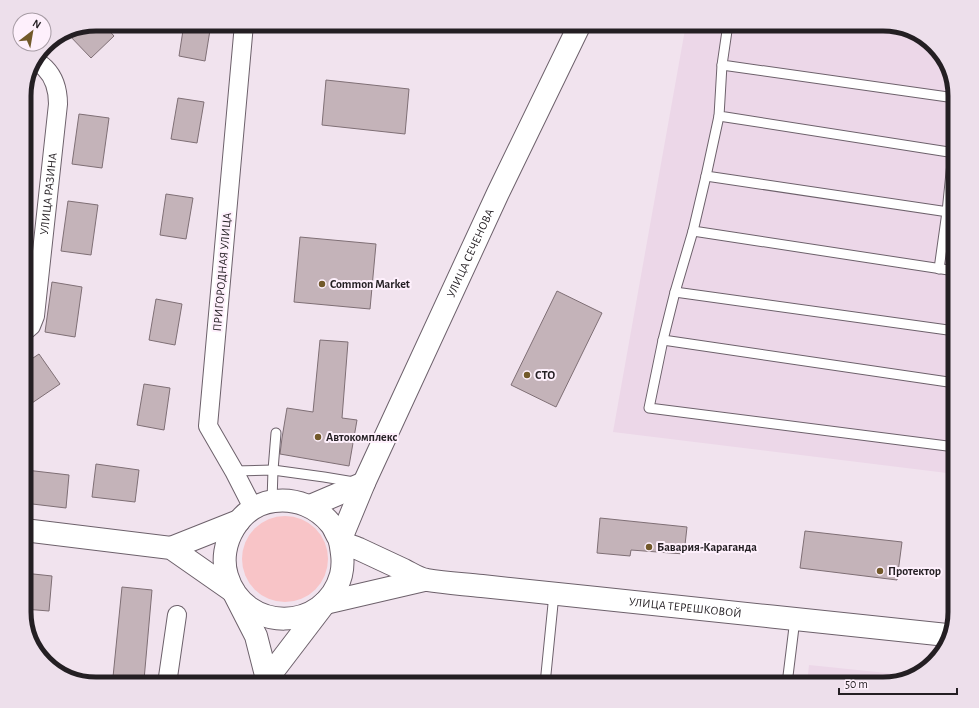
<svg xmlns="http://www.w3.org/2000/svg" width="979" height="708" viewBox="0 0 979 708" font-family="'Alegreya Sans',sans-serif">
	<style>
		.built { fill: #ecd7e8 }
		.green { fill: #f8c4c7 }
		.building { fill: #c4b3b9; stroke: #7f6f75 }
		.lines { fill: none; stroke-linecap: round; stroke-linejoin: round }
		.service-casing { stroke: #6d616b; stroke-width: 11 }
		.minor-casing { stroke: #6d616b; stroke-width: 20 }
		.tertiary-casing { stroke: #6d616b; stroke-width: 24 }
		.secondary-casing { stroke: #6d616b; stroke-width: 24 }
		.service { stroke: #fff; stroke-width: 9 }
		.minor { stroke: #fff; stroke-width: 18 }
		.tertiary { stroke: #fff; stroke-width: 22 }
		.secondary { stroke: #fff; stroke-width: 22 }
		.poi-dot { fill: #72592a; stroke: #fef0fc; stroke-width: 1.5 }
		.labels { text-anchor: middle; dominant-baseline: central; stroke-width: 4; stroke-linejoin: round; paint-order: stroke }
		.street-label { font-size: 12px; fill: #241f23; stroke: #fef0fc }
		.poi-label { font-size: 12px; font-weight: bold; fill: #241f23; stroke: #fef0fc; text-anchor: start }
		.rim { fill: none; stroke: #241f23; stroke-width: 5 }
	</style>
	<rect width="100%" height="100%" fill="#f1e3ee"/>
	<!-- built -->
	<g class="built">
		<path d="M 686,24 L 884,24 L 927,39 L 948,64 L 955,95 L 955,474 L 613,432 Z"/>
		<path d="M 809,665 L 916,676 L 883,684 L 807,684 Z"/>
	</g>
	<!-- green -->
	<circle class="green" cx="285" cy="559" r="43"/>
	<!-- building -->
	<g class="building">
		<path d="M 96,24 L 103,24 L 114,36 L 91,58 L 68,34 Z"/>
		<path d="M 184,24 L 211,24 L 205,61 L 179,56 Z"/>
		<path d="M 326,80 L 409,89 L 405,134 L 322,125 Z"/>
		<path d="M 178,98 L 204,102 L 197,143 L 171,139 Z"/>
		<path d="M 79,114 L 109,118 L 102,168 L 72,164 Z"/>
		<path d="M 166,194 L 193,198 L 186,239 L 160,235 Z"/>
		<path d="M 68,201 L 98,205 L 91,255 L 61,251 Z"/>
		<path d="M 300,237 L 376,244 L 370,309 L 294,302 Z"/>
		<path d="M 52,282 L 82,287 L 75,337 L 45,332 Z"/>
		<path d="M 557,291 L 602,313 L 556,407 L 511,385 Z"/>
		<path d="M 156,299 L 182,304 L 175,345 L 149,340 Z"/>
		<path d="M 320,340 L 348,342 L 342,418 L 357,420 L 349,466 L 280,454 L 282,438 L 287,408 L 313,412 Z"/>
		<path d="M 39,354 L 60,384 L 32,403 L 24,392 L 24,364 Z"/>
		<path d="M 144,384 L 170,388 L 164,430 L 137,425 Z"/>
		<path d="M 96,464 L 139,470 L 135,502 L 92,497 Z"/>
		<path d="M 26,470 L 69,475 L 66,508 L 24,503 L 24,488 Z"/>
		<path d="M 600,518 L 687,527 L 684,554 L 631,550 L 630,556 L 597,553 Z"/>
		<path d="M 805,531 L 902,542 L 897,580 L 800,568 Z"/>
		<path d="M 24,573 L 52,576 L 49,611 L 24,609 Z"/>
		<path d="M 122,587 L 152,590 L 144,680 L 113,677 Z"/>
	</g>
	<g class="lines">
		<defs>
			<g id="service">
				<path d="M 728,24 L 722,65 L 955,98"/>
				<path d="M 722,65 L 719,116 L 955,153"/>
				<path d="M 719,116 L 706,176 L 955,213"/>
				<path d="M 706,176 L 693,231 L 955,271"/>
				<path d="M 693,231 L 675,292 L 955,331"/>
				<path d="M 939,269 L 947,212 L 953,153"/>
				<path d="M 675,292 L 663,340 L 955,383"/>
				<path d="M 663,340 L 649,408 L 955,447"/>
				<path d="M 234,471 L 273,470 L 324,477 L 354,482"/>
				<path d="M 272,501 L 273,470 L 276,433"/>
				<path d="M 545,684 L 554,594"/>
				<path d="M 787,684 L 795,619"/>
			</g>
			<g id="minor">
				<path d="M 244,24 L 208,426 L 234,471 L 253,508"/>
				<path id="s1" d="M 24,332 L 31,326 L 35,316 L 58,104 C 58,91 55,78 45,68 C 42,65 38,63 34,60"/>
				<path d="M 167,684 L 177,615"/>
			</g>
			<g id="tertiary">
				<path d="M 310,506 L 364,483"/>
				<path id="s2" d="M 340,541 L 364,483 L 498,193 L 580,24"/>
				<path d="M 234,593 L 256,636 L 267,679 L 267,684"/>
				<path d="M 267,679 L 325,603"/>
			</g>
			<g id="secondary">
				<path d="M 24,530 L 171,548 L 234,592"/>
				<path id="s3" d="M 340,541 C 342,552 344,563 341,575 C 325,633 244,633 227,576 C 217,544 240,505 274,501 C 296,498 317,507 331,524 C 335,529 337,537 341,541 C 345,544 354,547 359,549 C 374,556 389,563 404,570 C 412,574 419,579 427,580 C 445,583 464,584 482,586 C 520,590 558,594 596,598 C 713,610 830,623 947,635"/>
				<path d="M 171,548 L 239,521"/>
				<path d="M 325,603 L 424,580"/>
			</g>
		</defs>
		<!-- service casing -->
		<use href="#service" class="service-casing"/>
		<!-- minor casing -->
		<use href="#minor" class="minor-casing"/>
		<!-- tertiary casing -->
		<use href="#tertiary" class="tertiary-casing"/>
		<!-- secondary casing -->
		<use href="#secondary" class="secondary-casing"/>
		<!-- service -->
		<use href="#service" class="service"/>
		<!-- minor -->
		<use href="#minor" class="minor"/>
		<!-- tertiary -->
		<use href="#tertiary" class="tertiary"/>
		<!-- secondary -->
		<use href="#secondary" class="secondary"/>
	</g>
	<!-- markers -->
	<g class="poi-dot">
		<circle cx="322" cy="284" r="4"/>
		<circle cx="527" cy="375" r="4"/>
		<circle cx="318" cy="437" r="4"/>
		<circle cx="649" cy="547" r="4"/>
		<circle cx="880" cy="571" r="4"/>
	</g>
	<g class="labels">
		<!-- street labels -->
		<g class="street-label">
			<text stroke="none"><textPath href="#s1" startOffset="143">УЛИЦА РАЗИНА</textPath></text>
			<text stroke="none"><textPath href="#s2" startOffset="316">УЛИЦА СЕЧЕНОВА</textPath></text>
			<text transform="translate(222 272) rotate(-85)">ПРИГОРОДНАЯ УЛИЦА</text>
			<text stroke="none"><textPath href="#s3" startOffset="726">УЛИЦА ТЕРЕШКОВОЙ</textPath></text>
		</g>
		<!-- poi labels -->
		<g class="poi-label">
			<text x="330" y="284">Common Market</text>
			<text x="535" y="375">СТО</text>
			<text x="326" y="437">Автокомплекс</text>
			<text x="657" y="547">Бавария-Караганда</text>
			<text x="888" y="571">Протектор</text>
		</g>
	</g>
	<!-- crop -->
	<path d="M0 0H979V708H0ZM96 31H883A65 65 0 0 1 948 96V612A65 65 0 0 1 883 677H96A65 65 0 0 1 31 612V96A65 65 0 0 1 96 31Z" fill="#eddfeb" fill-rule="evenodd"/>
	<path class="rim" d="M96 31H883A65 65 0 0 1 948 96V612A65 65 0 0 1 883 677H96A65 65 0 0 1 31 612V96A65 65 0 0 1 96 31Z"/>
	<!-- north arrow -->
	<g transform="translate(32 32) rotate(31)"><circle r="19" fill="#fef0fc" stroke="#a79ca5"/>
	<path d="M0-3L7 15L0 10L-7 15Z" fill="#72592a"/>
	<text y="-6" font-size="11" font-weight="bold" text-anchor="middle" fill="#241f23">N</text>
	</g>
	<!-- scale -->
	<path d="M839 688v6h118v-6" fill="none" stroke="#241f23" stroke-width="2"/>
	<text x="845" y="688" font-size="12" fill="#241f23" stroke="#fef0fc" stroke-width="3" paint-order="stroke">50 m</text>
</svg>
